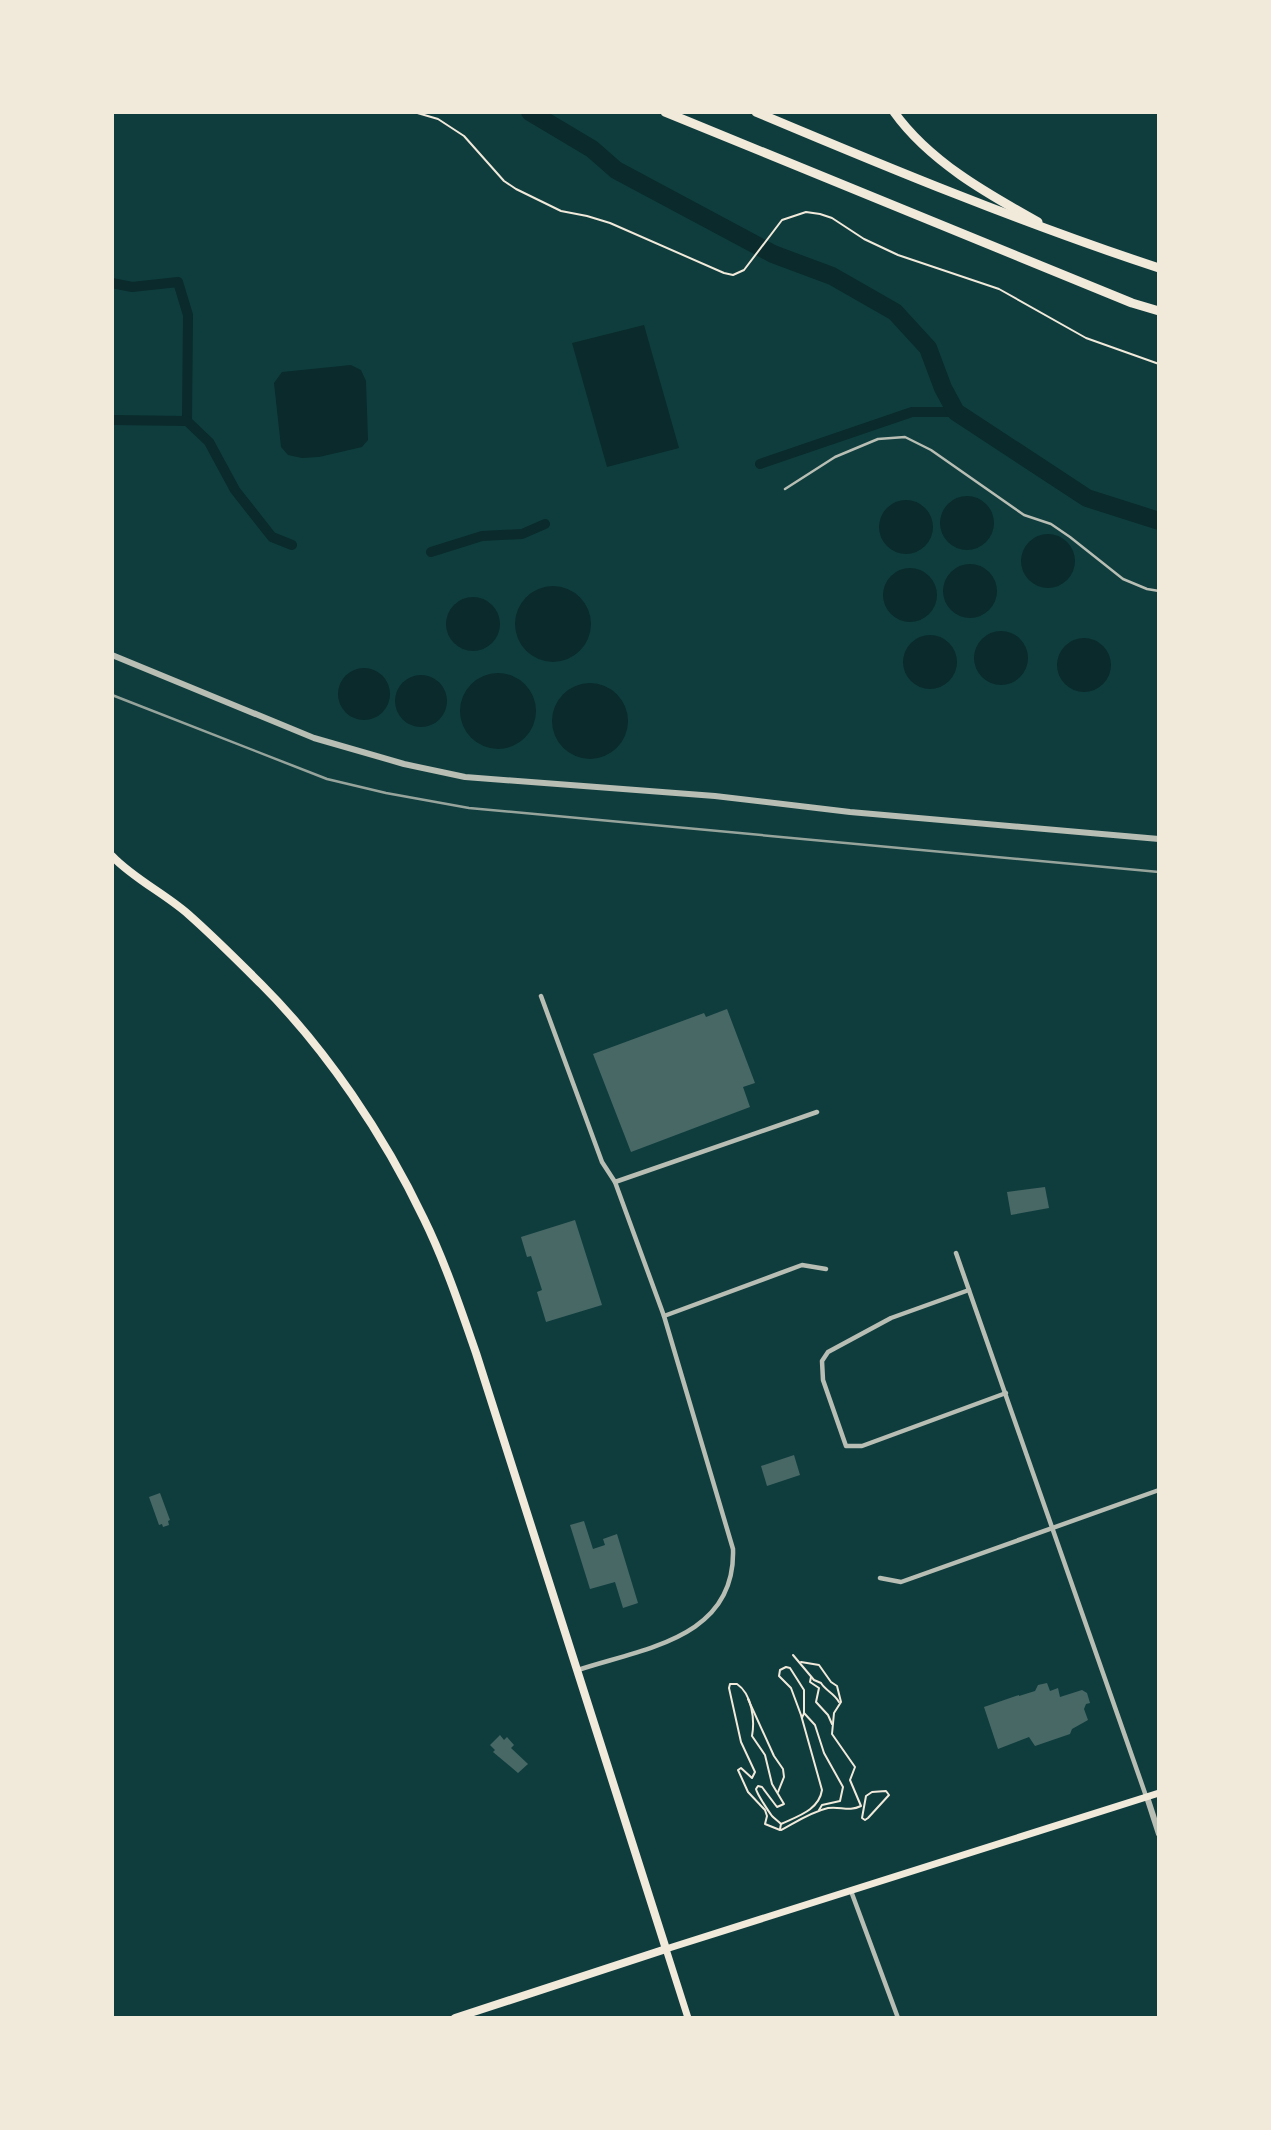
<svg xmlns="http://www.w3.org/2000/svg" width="1271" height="2130" viewBox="0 0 1271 2130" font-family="Jost,sans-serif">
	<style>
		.water { fill: #0a2a2b }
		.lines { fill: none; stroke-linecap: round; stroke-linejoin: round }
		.canal { stroke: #0a2a2b; stroke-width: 10 }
		.river { stroke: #0a2a2b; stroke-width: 18 }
		.building { fill: #486865 }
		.path { stroke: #f1e9da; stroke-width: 2 }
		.service { stroke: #b8beb3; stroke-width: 2.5 }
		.minor { stroke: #b8beb3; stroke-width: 4.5 }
		.tertiary { stroke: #b8beb3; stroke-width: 6 }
		.secondary { stroke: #f1e9da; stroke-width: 7 }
		.primary { stroke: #f1e9da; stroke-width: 8 }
		.motorway { stroke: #f1e9da; stroke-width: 9 }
		.rail { stroke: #97a49c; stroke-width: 2.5 }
	</style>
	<rect width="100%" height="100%" fill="#0f3d3e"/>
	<!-- water -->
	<g class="water">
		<path d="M 644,325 L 679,448 L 607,467 L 572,343 Z"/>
		<path d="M 351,365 L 361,370 L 366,381 L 368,440 L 362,447 L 319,457 L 302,458 L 288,455 L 281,447 L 274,383 L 282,372 Z"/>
		<circle cx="967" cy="523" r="27"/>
		<circle cx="906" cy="527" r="27"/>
		<circle cx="1048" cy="561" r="27"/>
		<circle cx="970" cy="591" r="27"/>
		<circle cx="910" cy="595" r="27"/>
		<circle cx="553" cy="624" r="38"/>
		<circle cx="473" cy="624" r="27"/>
		<circle cx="1001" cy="658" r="27"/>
		<circle cx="930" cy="662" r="27"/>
		<circle cx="1084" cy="665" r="27"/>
		<circle cx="364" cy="694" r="26"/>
		<circle cx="498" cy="711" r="38"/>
		<circle cx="421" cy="701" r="26"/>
		<circle cx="590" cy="721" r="38"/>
	</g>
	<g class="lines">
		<!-- canal -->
		<g class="canal">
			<path d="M 112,283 L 132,287 L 178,282 L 188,315 L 187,421"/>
			<path d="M 112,420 L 187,421 L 209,442 L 235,490 L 272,537 L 292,545"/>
			<path d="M 760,464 L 912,412 L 956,412"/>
			<path d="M 431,552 L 482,536 L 522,534 L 545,524"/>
		</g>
		<!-- river -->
		<path class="river" d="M 530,112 L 592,149 L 616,170 L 773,254 L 832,276 L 895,312 L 928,348 L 943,388 L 956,412 L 1087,498 L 1159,521"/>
	</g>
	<!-- building -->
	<g class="building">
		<path d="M 727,1009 L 755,1083 L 743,1087 L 750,1107 L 631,1152 L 593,1054 L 704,1013 L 706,1017 Z"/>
		<path d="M 1045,1187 L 1049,1208 L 1011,1215 L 1007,1192 Z"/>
		<path d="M 575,1220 L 602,1305 L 546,1322 L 537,1292 L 542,1290 L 531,1256 L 527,1257 L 521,1237 Z"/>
		<path d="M 794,1455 L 800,1475 L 767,1486 L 761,1466 Z"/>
		<path d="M 160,1493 L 170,1520 L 168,1521 L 169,1525 L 163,1527 L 162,1524 L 159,1525 L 149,1497 Z"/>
		<path d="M 584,1521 L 593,1549 L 605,1545 L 603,1539 L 617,1534 L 638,1603 L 623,1608 L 615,1582 L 590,1589 L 570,1525 Z"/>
		<path d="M 1047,1683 L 1050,1691 L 1058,1688 L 1060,1697 L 1082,1690 L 1087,1693 L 1090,1703 L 1086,1704 L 1084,1709 L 1088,1720 L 1072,1729 L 1070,1734 L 1035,1746 L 1029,1737 L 998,1749 L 984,1707 L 1019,1695 L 1019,1696 L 1035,1691 L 1038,1685 Z"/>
		<path d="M 500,1735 L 504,1740 L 507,1737 L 514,1745 L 511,1748 L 528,1764 L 518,1773 L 493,1752 L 495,1750 L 490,1745 Z"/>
	</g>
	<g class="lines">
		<!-- path -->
		<g class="path">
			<path d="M 414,112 L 438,119 L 464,136 L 504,181 L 516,189 L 561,211 L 587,216 L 610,223 L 724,273 L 733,275 L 744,270 L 782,220 L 806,212 L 820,214 L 832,218 L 864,239 L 898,255 L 999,289 L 1086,338 L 1159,364"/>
			<path d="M 793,1655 L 814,1680 L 821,1683 C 826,1691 834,1693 839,1702"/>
			<path d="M 811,1677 L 810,1682 L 819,1688 L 816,1702 L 828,1715 L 832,1724"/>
			<path d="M 748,1699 L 774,1756 L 783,1769 L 784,1777 L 778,1792"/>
			<path d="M 802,1718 L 804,1713 L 815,1725 L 824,1753 L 843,1787 L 840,1801 L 822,1805 L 819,1810"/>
			<path d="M 886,1791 L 889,1795 L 868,1818 L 865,1820 L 862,1818 L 866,1796 L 872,1792 Z"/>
			<path d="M 780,1829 L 781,1824 C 798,1816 819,1810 822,1790 L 801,1715 L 791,1688 L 779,1676 L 780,1670 L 786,1667 L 790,1668 L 804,1690 L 804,1713"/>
			<path d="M 780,1830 L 765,1824 L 767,1816 L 765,1810 L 748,1792 L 738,1770 L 741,1768 L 752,1778 L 755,1772 L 741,1742 L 729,1688 L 730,1684 L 737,1684 C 752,1694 755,1720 752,1736 L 765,1755 L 772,1784 L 784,1804 L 777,1807 L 762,1787 L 758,1786 L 756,1789 C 757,1794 769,1812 772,1816 C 775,1819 778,1821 781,1824"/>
			<path d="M 781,1830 C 796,1822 811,1812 828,1808 C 840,1806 849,1812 861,1806 L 850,1780 L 855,1767 L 832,1734 L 834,1713 L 841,1702 L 837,1686 L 831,1682 L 819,1665 L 801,1662"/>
		</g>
		<!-- service -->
		<path class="service" d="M 785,489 L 835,457 L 878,439 L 905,437 L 931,450 L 1024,515 L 1051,524 L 1070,537 L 1123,579 L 1147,589 L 1159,591"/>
		<!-- minor -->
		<g class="minor">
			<path d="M 541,996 L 602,1162 L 615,1182 L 664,1316 L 733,1549 C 736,1638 645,1648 578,1670"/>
			<path d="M 615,1182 L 817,1112"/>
			<path d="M 956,1253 L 1146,1796"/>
			<path d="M 969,1290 L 891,1318 L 828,1352 L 822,1361 L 823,1380 L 846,1446 L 862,1446 L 1006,1393"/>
			<path d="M 664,1316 L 802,1265 L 826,1269"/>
			<path d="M 880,1578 L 901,1582 L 1159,1490"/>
			<path d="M 851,1891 L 898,2018"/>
		</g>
		<!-- tertiary -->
		<g class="tertiary">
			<path d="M 112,655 L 314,738 L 404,764 L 465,777 L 715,796 L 850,812 L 1159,839"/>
			<path d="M 1147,1797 L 1159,1834"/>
		</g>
		<!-- secondary -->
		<path class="secondary" d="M 688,2018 L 666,1949 L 1159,1793"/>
		<!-- primary -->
		<path class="primary" d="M 112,856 C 134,879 164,893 188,914 C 213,936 237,960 261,984 C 326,1049 384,1135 424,1219 C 445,1262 460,1307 476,1353 L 666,1949 L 455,2018"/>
		<!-- motorway -->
		<g class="motorway">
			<path d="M 665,112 L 1132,303 L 1159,311"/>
			<path d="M 756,112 C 889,168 1022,223 1159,268"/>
			<path d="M 894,112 C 929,161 986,193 1038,222"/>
		</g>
		<!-- rail -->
		<path class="rail" d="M 112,695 L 327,779 L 386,793 L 469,808 L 1159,872"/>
	</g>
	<!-- border -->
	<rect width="1271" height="2130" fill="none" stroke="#f1e9da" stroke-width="228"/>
</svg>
